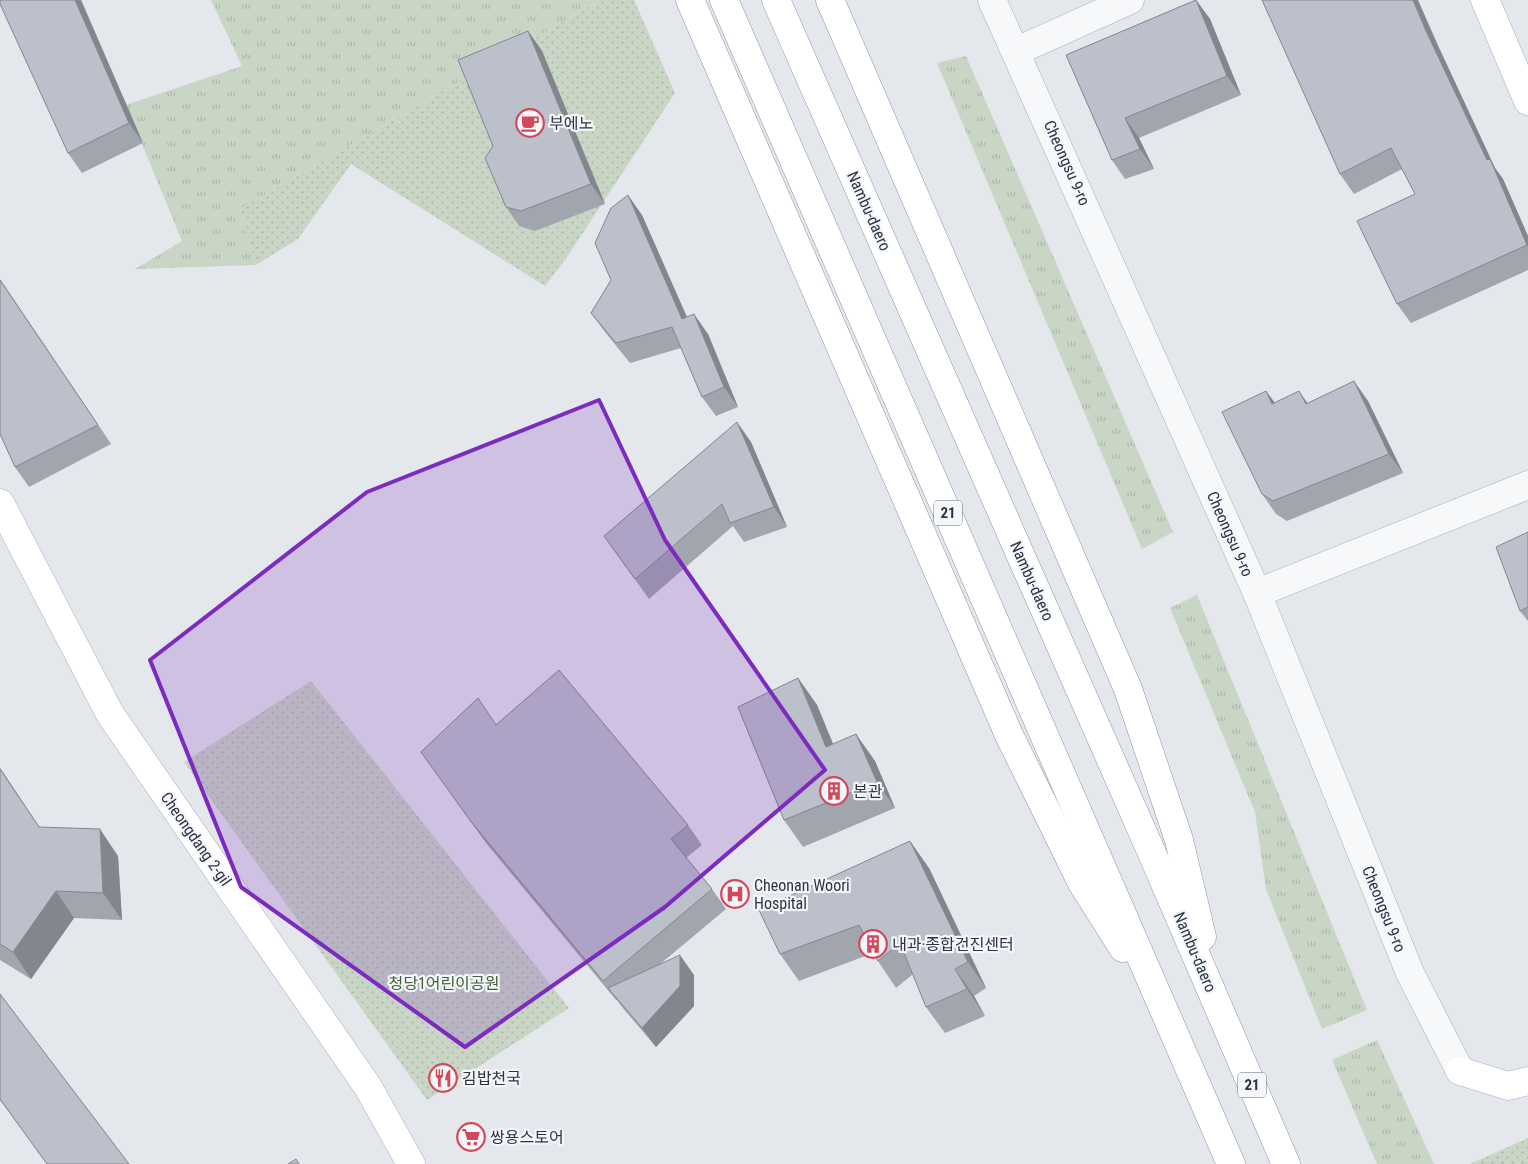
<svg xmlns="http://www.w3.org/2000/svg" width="1528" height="1164" viewBox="0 0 1528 1164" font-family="'Roboto Condensed','Noto Sans KR',sans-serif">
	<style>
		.grass { fill: url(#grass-tufts) }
		.park { fill: url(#park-dots) }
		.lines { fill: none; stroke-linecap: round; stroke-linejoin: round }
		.street-casing { stroke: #a9aeb7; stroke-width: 29 }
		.secondary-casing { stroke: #a9aeb7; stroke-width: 29 }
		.highway-casing { stroke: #8b94a3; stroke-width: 29 }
		.street { stroke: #f7f8fa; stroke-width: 28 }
		.secondary { stroke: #fff; stroke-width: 28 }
		.highway { stroke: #fff; stroke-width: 28 }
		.wall { fill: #a1a5ae }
		.shaded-wall { fill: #83868d }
		.building { fill: #bbc0ca; stroke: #83868d }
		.marked { fill: #7b2cbf; fill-opacity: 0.2; stroke: #7b2cbf; stroke-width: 4; stroke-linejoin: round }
		.labels { text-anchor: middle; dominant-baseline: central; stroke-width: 4.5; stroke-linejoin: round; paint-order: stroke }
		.shield { fill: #f4f6f9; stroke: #676e7b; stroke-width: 1 }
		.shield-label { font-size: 15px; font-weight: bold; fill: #2b3445 }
		.poi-label { font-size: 16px; fill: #2b3445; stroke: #f4f6f9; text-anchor: start }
		.street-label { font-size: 16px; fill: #2b3445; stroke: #f4f6f9 }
		.park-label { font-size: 16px; fill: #3f6138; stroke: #f4f6f9 }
	</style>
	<defs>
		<pattern id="grass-tufts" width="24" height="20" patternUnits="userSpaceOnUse" patternTransform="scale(1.25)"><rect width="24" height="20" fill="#c9d6c5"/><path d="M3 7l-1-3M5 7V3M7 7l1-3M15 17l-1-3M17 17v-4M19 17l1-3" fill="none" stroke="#adb8ab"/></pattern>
		<pattern id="park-dots" width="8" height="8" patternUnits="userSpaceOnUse" patternTransform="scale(1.25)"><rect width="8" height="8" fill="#c9d6c5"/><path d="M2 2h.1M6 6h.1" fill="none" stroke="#adb8ab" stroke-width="1.8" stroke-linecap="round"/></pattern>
	</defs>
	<rect width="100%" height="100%" fill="#e4e7ec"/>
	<!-- grass -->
	<g class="grass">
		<path d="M 211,0 L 600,0 L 240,209 L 256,265 L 135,269 L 182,241 L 126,105 L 242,66 Z"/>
		<path d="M 966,56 L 1173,532 L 1142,549 L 937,63 Z"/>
		<path d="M 1197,595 L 1367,1010 L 1322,1029 L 1266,889 L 1255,812 L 1170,608 Z"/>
		<path d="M 1377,1040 L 1434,1164 L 1377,1164 L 1332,1060 Z"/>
	</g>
	<!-- park -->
	<g class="park">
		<path d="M 600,0 L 634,0 L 675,93 L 567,257 L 545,286 L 351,164 L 298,239 L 256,265 L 240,209 Z"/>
		<path d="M 311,681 L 569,1008 L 427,1100 L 184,762 Z"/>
		<path d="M 1528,1138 L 1528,1164 L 1470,1164 Z"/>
	</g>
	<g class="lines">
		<defs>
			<g id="street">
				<path d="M 992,0 L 1257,593 L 1410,973 L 1460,1071"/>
				<path d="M 1017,51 L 1130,0"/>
				<path d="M 1257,593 L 1528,485"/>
			</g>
			<g id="secondary">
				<path d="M 1485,0 L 1528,101"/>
				<path d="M 0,503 L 110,714 L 368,1087 L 411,1164"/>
				<path d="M 1460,1071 L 1508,1086 L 1528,1081"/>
			</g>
			<g id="highway">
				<path d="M 690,0 L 1009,735 L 1082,883 L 1123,948"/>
				<path d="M 724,0 L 1231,1164"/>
				<path d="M 776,0 L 1151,851 L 1286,1164"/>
				<path d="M 830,0 L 1128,689 L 1179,840 L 1202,937"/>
			</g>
		</defs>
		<!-- street casing -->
		<use href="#street" class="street-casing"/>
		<!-- secondary casing -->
		<use href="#secondary" class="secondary-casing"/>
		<!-- highway casing -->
		<use href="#highway" class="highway-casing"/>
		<!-- street -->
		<use href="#street" class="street"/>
		<!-- secondary -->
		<use href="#secondary" class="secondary"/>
		<!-- highway -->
		<use href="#highway" class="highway"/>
	</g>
	<!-- wall -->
	<g class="wall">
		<path d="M 0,0 L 81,0 L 143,143 L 82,173 L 68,153 Z"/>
		<path d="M 1196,0 L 1210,19 L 1241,95 L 1139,138 L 1154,169 L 1125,179 L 1112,160 L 1066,55 Z"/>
		<path d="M 528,31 L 542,51 L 605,204 L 535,231 L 519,226 L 506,207 L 493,146 Z"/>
		<path d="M 1440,50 L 1495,168 L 1503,179 L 1528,236 L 1528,270 L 1411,323 L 1397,304 L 1415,194 L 1402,169 L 1354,194 L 1340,174 Z"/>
		<path d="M 642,215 L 687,317 L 708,334 L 738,407 L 716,416 L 702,397 L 681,348 L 630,363 L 605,332 L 591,313 L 611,280 Z"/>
		<path d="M 0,279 L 111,444 L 29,487 L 15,467 L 0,434 Z"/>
		<path d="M 1266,391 L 1275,403 L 1308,403 L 1368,401 L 1403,473 L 1287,521 L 1276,514 L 1262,494 Z"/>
		<path d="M 751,442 L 787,527 L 744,542 L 733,526 L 649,599 L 604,536 Z"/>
		<path d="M 1528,532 L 1528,621 L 1520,611 Z"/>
		<path d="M 798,678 L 817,705 L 833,744 L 875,761 L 895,808 L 803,847 L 784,820 Z"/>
		<path d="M 497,725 L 688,825 L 702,845 L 686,858 L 712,889 L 726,909 L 659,965 L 694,975 L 694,1006 L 656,1047 L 622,1007 L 617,1000 L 616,1000 L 486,843 L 421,752 Z"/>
		<path d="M 0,768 L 39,827 L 118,856 L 122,920 L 74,918 L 31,979 L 0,960 Z"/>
		<path d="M 929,868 L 986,988 L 974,996 L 985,1016 L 945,1033 L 926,1007 L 913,974 L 896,988 L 878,961 L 873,953 L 799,981 L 780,954 Z"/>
		<path d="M 0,994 L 129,1164 L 47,1164 L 0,1100 Z"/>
	</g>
	<!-- shaded-wall -->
	<g class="shaded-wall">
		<path d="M 75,0 L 81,0 L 143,143 L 129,123 Z"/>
		<path d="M 1196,0 L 1210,19 L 1241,95 L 1227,76 Z"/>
		<path d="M 1413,0 L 1418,0 L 1440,50 L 1495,168 L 1503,179 L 1528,236 L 1528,247 L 1426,31 Z"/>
		<path d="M 528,31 L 542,51 L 605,204 L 591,184 Z"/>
		<path d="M 1125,118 L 1139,138 L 1154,169 L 1140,149 Z"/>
		<path d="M 628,195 L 642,215 L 696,338 L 682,319 Z"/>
		<path d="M 0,279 L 111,444 L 98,425 Z"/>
		<path d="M 694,314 L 708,334 L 738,407 L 724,387 Z"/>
		<path d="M 1354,381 L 1368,401 L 1403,473 L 1389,454 Z"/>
		<path d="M 1266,391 L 1280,410 L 1272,404 Z"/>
		<path d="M 1299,391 L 1313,411 L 1306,404 Z"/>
		<path d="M 737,422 L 751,442 L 787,527 L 774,507 Z"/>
		<path d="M 798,678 L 817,705 L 845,773 L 826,747 Z"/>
		<path d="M 856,734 L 875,761 L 895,808 L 877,782 Z"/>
		<path d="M 0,768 L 57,853 L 0,769 Z"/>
		<path d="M 100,829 L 118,856 L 122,920 L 103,893 Z"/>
		<path d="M 910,841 L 929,868 L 986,988 L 968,962 Z"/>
		<path d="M 56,891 L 74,918 L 31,979 L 13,952 Z"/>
		<path d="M 680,955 L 694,975 L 694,1006 L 656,1047 L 642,1028 Z"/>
		<path d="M 955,969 L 974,996 L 985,1016 L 967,989 Z"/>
	</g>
	<!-- building -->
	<g class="building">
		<path d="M 0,0 L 75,0 L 129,123 L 68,153 L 0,4 Z"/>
		<path d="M 1196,0 L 1227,76 L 1125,118 L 1140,149 L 1112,160 L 1066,55 Z"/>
		<path d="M 1262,0 L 1413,0 L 1426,31 L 1487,160 L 1490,159 L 1527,245 L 1397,304 L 1357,221 L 1415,194 L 1391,148 L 1340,174 Z"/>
		<path d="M 528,31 L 591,184 L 521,211 L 506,207 L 485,158 L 493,146 L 458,60 Z"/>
		<path d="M 628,195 L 682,319 L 694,314 L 724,387 L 702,397 L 672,327 L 616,343 L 591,313 L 611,280 L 595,243 L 611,208 Z"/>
		<path d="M 0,280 L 98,425 L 15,467 L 0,434 Z"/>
		<path d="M 1354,381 L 1389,454 L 1273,501 L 1262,494 L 1222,412 L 1266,391 L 1272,404 L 1299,391 L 1306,404 Z"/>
		<path d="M 737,422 L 774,507 L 730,523 L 722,504 L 635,579 L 604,536 Z"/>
		<path d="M 1528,532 L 1528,607 L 1520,611 L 1496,547 Z"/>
		<path d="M 559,670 L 688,825 L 671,839 L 712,889 L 603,981 L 472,823 L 421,752 L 478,698 L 496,725 Z"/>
		<path d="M 798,678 L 826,747 L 856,734 L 877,782 L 784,820 L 738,707 Z"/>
		<path d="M 0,769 L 39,827 L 100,829 L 103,893 L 56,891 L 13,952 L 0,944 Z"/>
		<path d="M 910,841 L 968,962 L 955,969 L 967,989 L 926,1007 L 900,943 L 878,961 L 859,925 L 780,954 L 759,910 Z"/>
		<path d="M 680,955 L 680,986 L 642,1028 L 608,988 Z"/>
		<path d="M 0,994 L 129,1164 L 47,1164 L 0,1099 Z"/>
		<path d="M 296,1159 L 299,1164 L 288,1164 Z"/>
	</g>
	<!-- marked area -->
	<path class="marked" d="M 599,400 L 665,540 L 825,770 L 665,907 L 465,1047 L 241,887 L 150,660 L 367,492 Z"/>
	<!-- icons -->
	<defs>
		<symbol id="cafe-ring" viewBox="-11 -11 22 22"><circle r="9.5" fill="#f4f6f9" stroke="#d1495b" stroke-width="1.5"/><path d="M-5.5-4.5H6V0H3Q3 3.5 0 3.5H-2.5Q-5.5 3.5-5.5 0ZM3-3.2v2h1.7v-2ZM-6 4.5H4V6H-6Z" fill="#d1495b"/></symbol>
		<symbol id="building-ring" viewBox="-11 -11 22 22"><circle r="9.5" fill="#f4f6f9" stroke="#d1495b" stroke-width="1.5"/><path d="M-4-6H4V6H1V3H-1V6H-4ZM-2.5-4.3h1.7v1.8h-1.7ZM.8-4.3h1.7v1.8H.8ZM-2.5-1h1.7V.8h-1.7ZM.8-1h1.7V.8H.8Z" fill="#d1495b"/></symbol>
		<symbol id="hospital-ring" viewBox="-11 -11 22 22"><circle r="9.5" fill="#f4f6f9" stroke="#d1495b" stroke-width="1.5"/><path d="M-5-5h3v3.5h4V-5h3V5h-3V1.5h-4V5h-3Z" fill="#d1495b"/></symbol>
		<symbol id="restaurant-ring" viewBox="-11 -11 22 22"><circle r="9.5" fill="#f4f6f9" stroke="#d1495b" stroke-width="1.5"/><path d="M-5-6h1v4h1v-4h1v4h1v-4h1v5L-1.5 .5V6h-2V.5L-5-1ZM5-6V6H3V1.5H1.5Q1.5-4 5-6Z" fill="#d1495b"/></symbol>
		<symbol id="supermarket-ring" viewBox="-11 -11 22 22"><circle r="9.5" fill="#f4f6f9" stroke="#d1495b" stroke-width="1.5"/><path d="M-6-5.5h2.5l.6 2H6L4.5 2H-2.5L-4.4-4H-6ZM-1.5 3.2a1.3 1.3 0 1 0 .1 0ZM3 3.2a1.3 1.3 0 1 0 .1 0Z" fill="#d1495b"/></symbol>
	</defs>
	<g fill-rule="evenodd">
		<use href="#cafe-ring" x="514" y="107" width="32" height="32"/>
		<use href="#building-ring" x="818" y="775" width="32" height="32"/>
		<use href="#hospital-ring" x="719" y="878" width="32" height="32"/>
		<use href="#building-ring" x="857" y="928" width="32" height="32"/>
		<use href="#restaurant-ring" x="427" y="1062" width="32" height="32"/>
		<use href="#supermarket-ring" x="455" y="1121" width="32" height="32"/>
	</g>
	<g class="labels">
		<!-- shield labels -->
		<g class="shield">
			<rect x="934" y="500.5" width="28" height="25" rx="4"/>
			<rect x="1238" y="1072.5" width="28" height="25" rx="4"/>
		</g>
		<g class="shield-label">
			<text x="948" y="513">21</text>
			<text x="1252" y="1085">21</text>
		</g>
		<!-- poi labels -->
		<g class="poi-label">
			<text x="549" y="123">부에노</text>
			<text x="853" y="791">본관</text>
			<text x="754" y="885">Cheonan Woori<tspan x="754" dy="18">Hospital</tspan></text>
			<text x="892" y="944">내과·종합건진센터</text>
			<text x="462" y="1078">김밥천국</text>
			<text x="490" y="1137">쌍용스토어</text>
		</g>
		<!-- street labels -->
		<g class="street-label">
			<text transform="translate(1067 163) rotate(66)">Cheongsu 9-ro</text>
			<text transform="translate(869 211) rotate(66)">Nambu-daero</text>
			<text transform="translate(1230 534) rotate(66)">Cheongsu 9-ro</text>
			<text transform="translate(1032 581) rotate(66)">Nambu-daero</text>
			<text transform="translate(196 839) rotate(55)">Cheongdang 2-gil</text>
			<text transform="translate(1384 909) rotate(68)">Cheongsu 9-ro</text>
			<text transform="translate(1195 952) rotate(67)">Nambu-daero</text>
		</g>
		<!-- park labels -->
		<g class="park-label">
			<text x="444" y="983">청당1어린이공원</text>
		</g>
	</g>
</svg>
